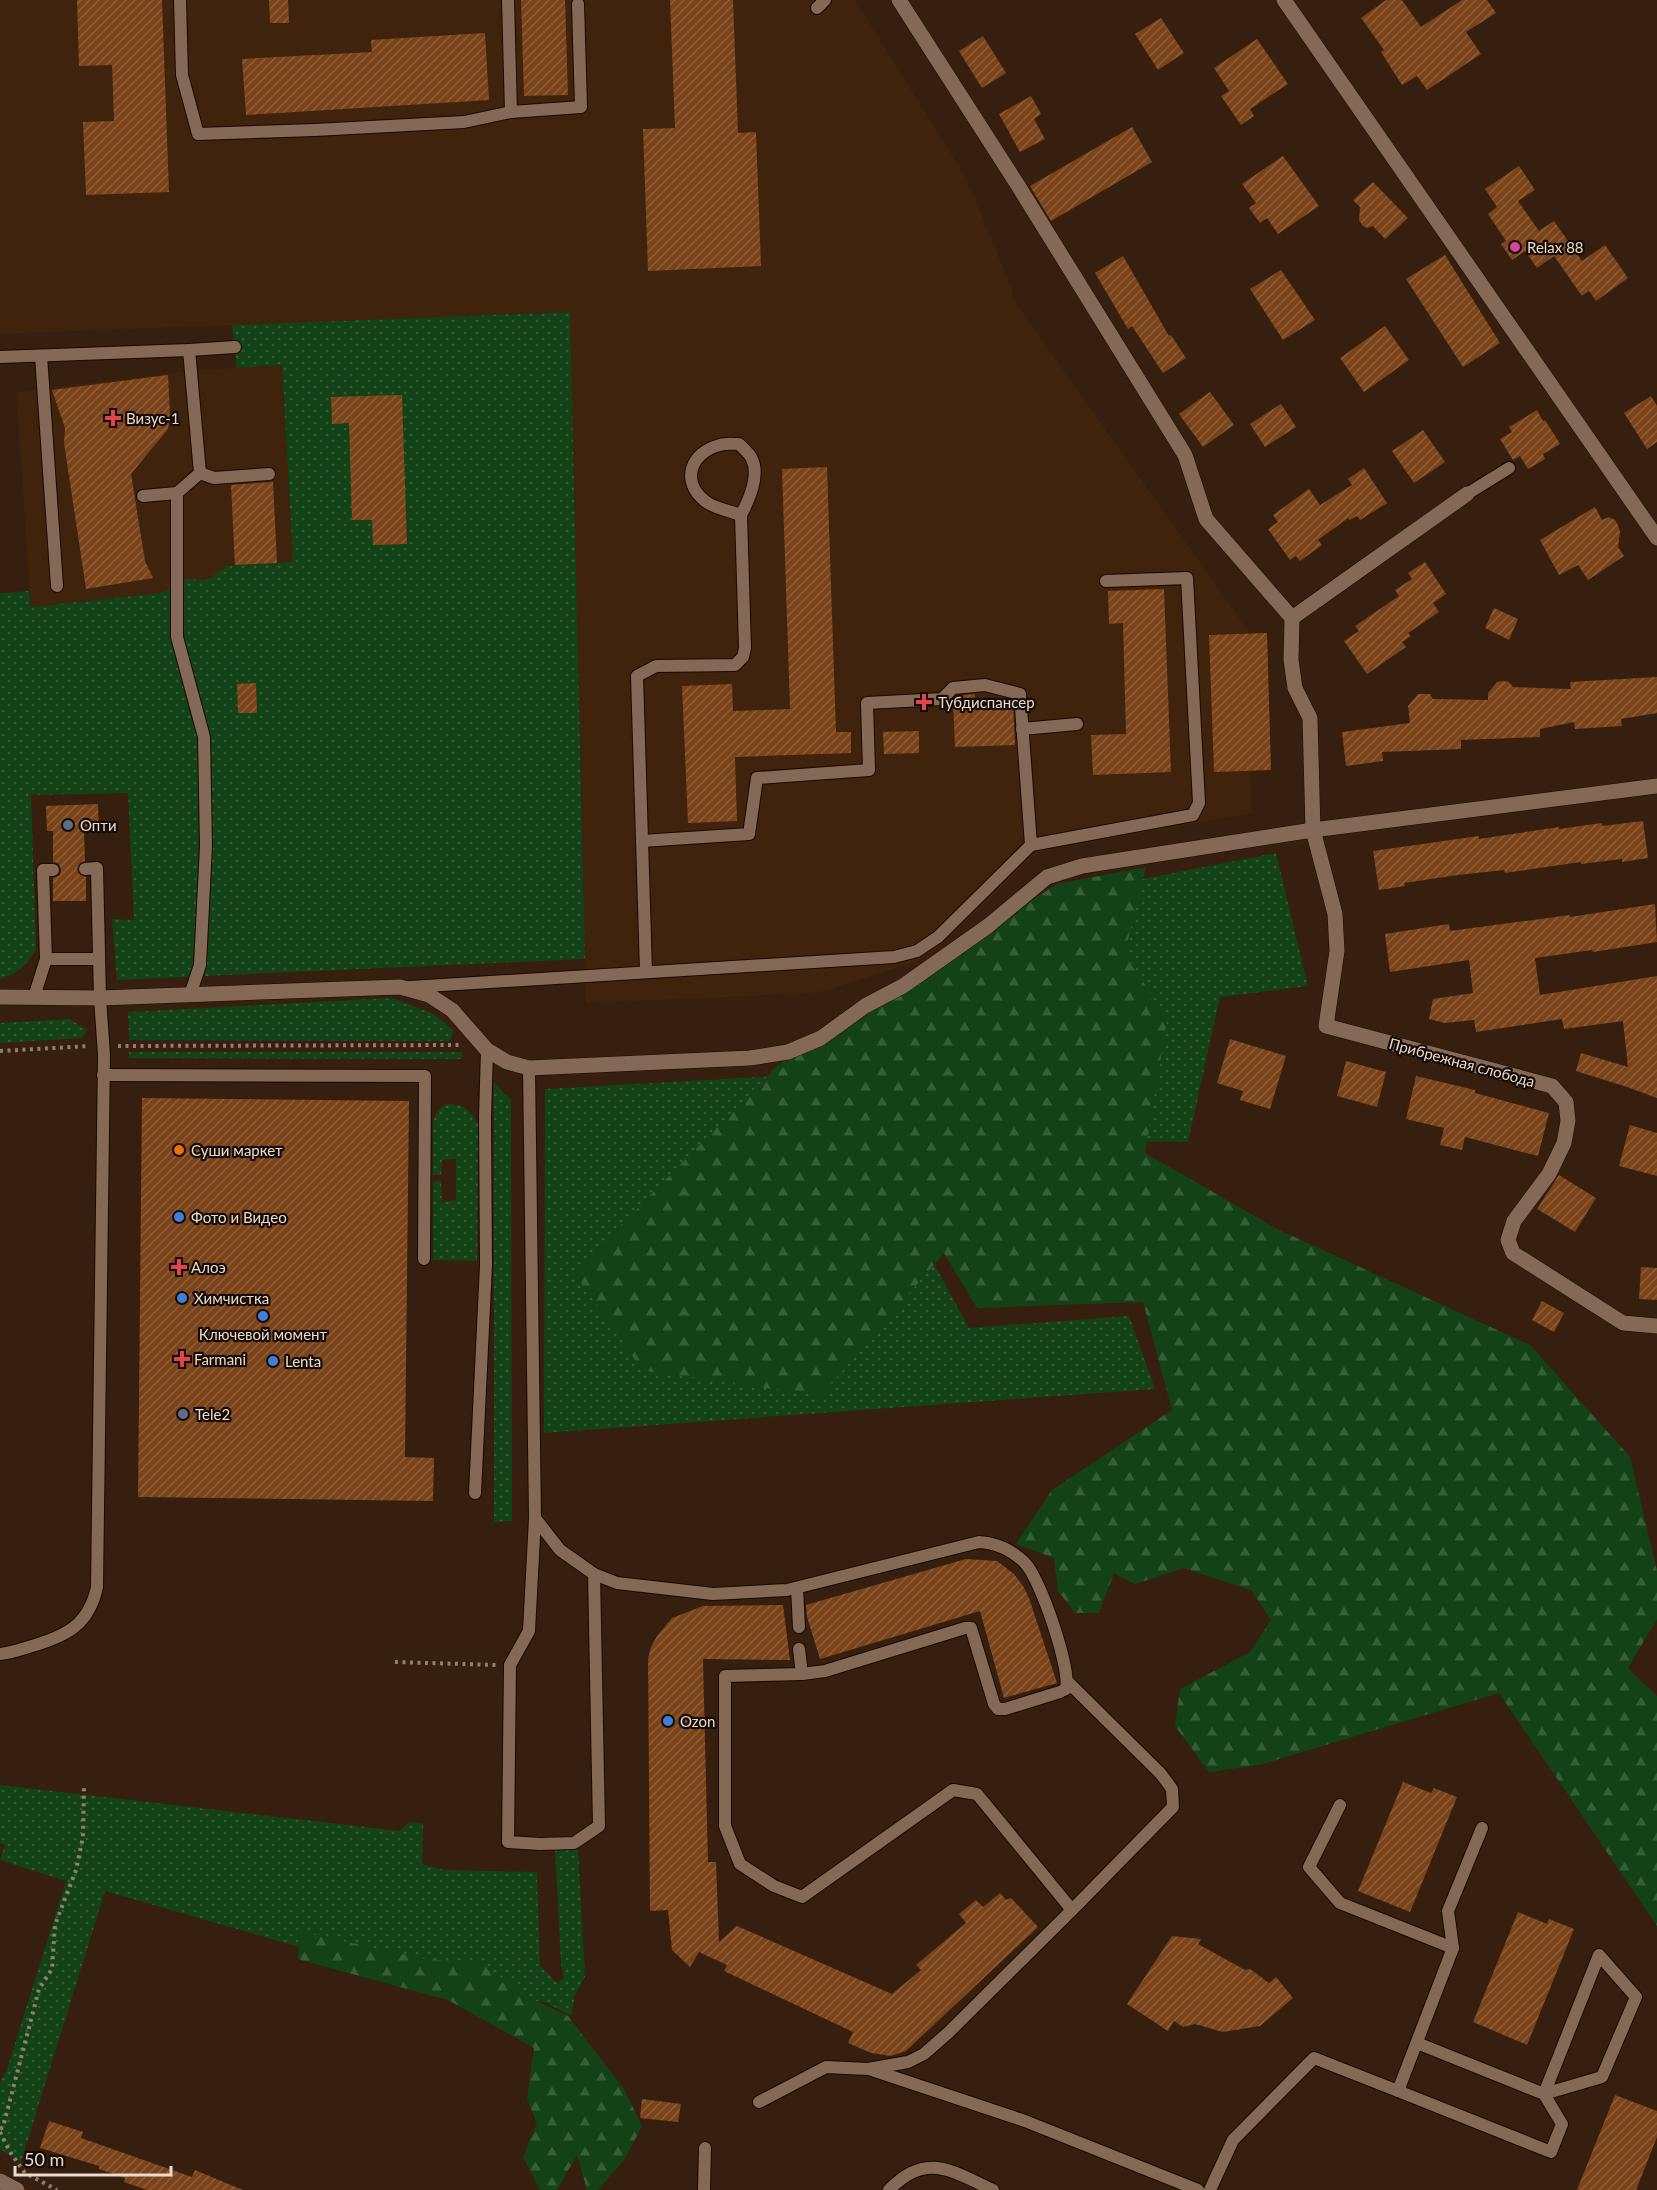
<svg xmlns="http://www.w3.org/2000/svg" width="1657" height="2190" viewBox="0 0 1657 2190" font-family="Lato,sans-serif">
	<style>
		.built { fill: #3f230d }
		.grass { fill: url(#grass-dots) }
		.forest { fill: url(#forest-firs) }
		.building { fill: url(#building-hatch) }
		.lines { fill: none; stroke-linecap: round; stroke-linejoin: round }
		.service-casing { stroke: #1d0800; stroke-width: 14 }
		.minor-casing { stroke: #1d0800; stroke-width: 16 }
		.tertiary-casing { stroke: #1d0800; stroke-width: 16 }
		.path { stroke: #927f71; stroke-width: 4; stroke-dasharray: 3 4.5; stroke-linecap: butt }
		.service { stroke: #846956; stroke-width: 12 }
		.minor { stroke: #846956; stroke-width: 15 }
		.tertiary { stroke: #846956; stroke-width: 15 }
		.hotel-dot { fill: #d1479c; stroke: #160c05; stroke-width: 2 }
		.health-dot { fill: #e0444e; stroke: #160c05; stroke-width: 2 }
		.service-dot { fill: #5c6f8a; stroke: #160c05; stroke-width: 2 }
		.food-dot { fill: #e8710a; stroke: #160c05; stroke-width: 2 }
		.shop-dot { fill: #3f7fe0; stroke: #160c05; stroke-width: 2 }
		.labels { text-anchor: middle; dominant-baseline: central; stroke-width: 4.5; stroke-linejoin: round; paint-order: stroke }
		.poi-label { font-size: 15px; fill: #e9d9ce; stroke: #160c05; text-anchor: start }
		.street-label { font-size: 15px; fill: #e9d9ce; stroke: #160c05 }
	</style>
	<defs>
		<pattern id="grass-dots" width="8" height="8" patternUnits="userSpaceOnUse" patternTransform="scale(1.5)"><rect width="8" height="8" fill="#134216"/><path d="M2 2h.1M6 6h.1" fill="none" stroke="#355d37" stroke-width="1.8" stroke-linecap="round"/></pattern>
		<pattern id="forest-firs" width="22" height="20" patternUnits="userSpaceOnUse" patternTransform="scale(1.5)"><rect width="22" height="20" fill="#134216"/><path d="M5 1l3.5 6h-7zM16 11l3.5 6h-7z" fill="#355d37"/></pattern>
		<pattern id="building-hatch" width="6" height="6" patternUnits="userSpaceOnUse" patternTransform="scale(1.5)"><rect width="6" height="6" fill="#7a431a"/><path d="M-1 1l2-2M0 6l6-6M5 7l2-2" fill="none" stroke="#8d5e3a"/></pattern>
	</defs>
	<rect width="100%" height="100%" fill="#361f0e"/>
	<!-- built -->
	<g class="built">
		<path d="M 0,0 L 855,0 L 967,179 L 1011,287 L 1013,299 L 1250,633 L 1267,633 L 1271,770 L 1250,770 L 1252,813 L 1085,843 L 1055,846 L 1037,853 L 939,947 L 917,961 L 831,989 L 815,993 L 586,1003 L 570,312 L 0,334 Z"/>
		<path d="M 282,365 L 293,562 L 227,566 L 207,580 L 187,580 L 162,593 L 31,607 L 16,392 L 200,370 Z"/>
	</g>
	<!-- grass -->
	<g class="grass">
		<path d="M 570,312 L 585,959 L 117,980 L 112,919 L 134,920 L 128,793 L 31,795 L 36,950 C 26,965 17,974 0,979 L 0,593 L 29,591 L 31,607 L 161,593 L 187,579 L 207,580 L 227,566 L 293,562 L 282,365 L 237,368 L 232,325 Z"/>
		<path d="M 1276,853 L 1308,986 L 1220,997 L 1188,1142 L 1110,1141 L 923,1244 L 969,1328 L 1129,1316 L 1155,1389 L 544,1433 L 545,1089 L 779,1076 L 1055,896 Z"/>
		<path d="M 392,998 L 434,1014 L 453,1030 L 451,1041 L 129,1040 L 128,1012 Z"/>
		<path d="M 69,1019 L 87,1030 L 82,1038 L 0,1043 L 0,1023 Z"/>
		<path d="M 129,1052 L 462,1052 L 462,1059 L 129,1058 Z"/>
		<path d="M 494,1083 L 511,1100 L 512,1521 L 494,1522 Z"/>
		<path d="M 446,1104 C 462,1104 471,1109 478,1124 L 477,1261 L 433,1260 L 433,1182 L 441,1181 L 442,1202 L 456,1200 L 456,1159 L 442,1160 L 441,1175 L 433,1175 L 433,1122 L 437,1111 Z"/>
		<path d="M 0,1785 L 400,1831 L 409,1822 L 423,1824 L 422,1864 L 444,1870 L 537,1872 L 540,1966 L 557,1983 L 564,1978 L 561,1963 L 555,1849 L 578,1849 L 585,1977 L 576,1992 L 571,2016 L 547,2003 L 386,1972 L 105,1891 L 21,2162 L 0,2149 L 0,2082 L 7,2069 L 66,1881 L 0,1860 L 5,1845 L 0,1843 Z"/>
	</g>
	<!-- forest -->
	<g class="forest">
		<path d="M 1146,867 L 1125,952 L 1167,1021 L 1145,1153 L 1277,1229 L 1530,1345 L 1630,1457 L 1657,1571 L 1657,1619 L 1628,1668 L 1657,1696 L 1657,1926 L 1499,1693 L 1259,1765 L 1209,1772 L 1175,1726 L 1180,1689 L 1250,1652 L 1271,1620 L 1251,1590 L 1184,1568 L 1135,1584 L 1114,1573 L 1099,1613 L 1075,1613 L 1058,1591 L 1054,1558 L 1016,1544 L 1052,1490 L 1172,1410 L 1143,1302 L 977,1308 L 944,1253 L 821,1396 L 642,1370 L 574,1273 L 778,1065 L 1057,884 Z"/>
		<path d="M 302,1932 L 425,1959 L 480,1963 L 533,1999 L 568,2016 L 624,2089 L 642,2126 L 624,2160 L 598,2190 L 587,2190 L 577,2155 L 557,2190 L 540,2190 L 523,2157 L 537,2123 L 527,2099 L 534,2048 L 448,2000 L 297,1959 Z"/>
	</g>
	<!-- building -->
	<g class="building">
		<path d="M 77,0 L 162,0 L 169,192 L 86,195 L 83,122 L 114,121 L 112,65 L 79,66 Z"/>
		<path d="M 269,0 L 288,0 L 289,23 L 270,23 Z"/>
		<path d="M 521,0 L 565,0 L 568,95 L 524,96 Z"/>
		<path d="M 670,0 L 733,0 L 738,133 L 756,132 L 761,266 L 648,271 L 643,129 L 675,128 Z"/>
		<path d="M 1386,0 L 1402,0 L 1421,27 L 1462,0 L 1487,0 L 1496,13 L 1466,32 L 1481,54 L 1427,90 L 1417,76 L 1402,85 L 1381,52 L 1384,50 L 1361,18 Z"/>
		<path d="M 1161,18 L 1184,53 L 1158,70 L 1135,34 Z"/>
		<path d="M 485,33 L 489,100 L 246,115 L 242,59 L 372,52 L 371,40 Z"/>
		<path d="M 983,36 L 1006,73 L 982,88 L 959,51 Z"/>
		<path d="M 1257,39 L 1288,84 L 1250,109 L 1254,116 L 1241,125 L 1221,96 L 1229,91 L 1214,68 Z"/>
		<path d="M 1031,96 L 1041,114 L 1034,119 L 1045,139 L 1020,152 L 999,114 Z"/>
		<path d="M 1132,127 L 1152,162 L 1051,221 L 1030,186 Z"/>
		<path d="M 1283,156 L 1319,206 L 1278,234 L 1267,218 L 1260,223 L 1249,208 L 1256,203 L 1242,184 Z"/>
		<path d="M 1519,166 L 1535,190 L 1518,201 L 1539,231 L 1554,221 L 1582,261 L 1605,245 L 1628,278 L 1596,301 L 1589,291 L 1582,296 L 1554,256 L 1537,268 L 1525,251 L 1512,260 L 1501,244 L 1506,241 L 1488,214 L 1497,207 L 1485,189 Z"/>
		<path d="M 1373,182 L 1408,218 L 1385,239 L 1373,226 L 1367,228 L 1362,225 L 1359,220 L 1360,207 L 1353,200 Z"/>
		<path d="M 1445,255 L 1500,343 L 1463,367 L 1406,279 Z"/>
		<path d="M 1123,256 L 1169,336 L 1171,335 L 1186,358 L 1163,373 L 1132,326 L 1128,329 L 1095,273 Z"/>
		<path d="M 1281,270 L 1315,320 L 1283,340 L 1250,289 Z"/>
		<path d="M 1385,326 L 1409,360 L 1364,392 L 1340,358 Z"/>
		<path d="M 168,375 L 170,415 L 168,429 L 131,474 L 145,561 L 153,578 L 86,589 L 64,443 L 65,428 L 52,390 Z"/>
		<path d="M 1210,392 L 1234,425 L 1203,447 L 1179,414 Z"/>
		<path d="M 402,395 L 407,544 L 373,545 L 372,520 L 352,520 L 349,423 L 332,424 L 331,397 Z"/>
		<path d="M 1651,396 L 1657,406 L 1657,442 L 1647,449 L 1624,413 Z"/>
		<path d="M 1281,404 L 1296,427 L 1265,447 L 1250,424 Z"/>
		<path d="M 1537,410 L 1543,421 L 1545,420 L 1560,444 L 1543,454 L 1545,459 L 1528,469 L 1520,456 L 1513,460 L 1500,439 L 1512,432 L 1509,427 Z"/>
		<path d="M 1423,430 L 1445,462 L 1414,483 L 1392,451 Z"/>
		<path d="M 827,467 L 836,732 L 851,732 L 851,753 L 735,757 L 737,821 L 688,823 L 682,686 L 732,684 L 733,711 L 790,709 L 782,469 Z"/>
		<path d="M 1364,468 L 1387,503 L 1360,520 L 1357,516 L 1350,520 L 1348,518 L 1318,540 L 1322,545 L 1300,561 L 1296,556 L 1290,560 L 1268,529 L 1278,522 L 1273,515 L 1309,489 L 1320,505 L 1352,485 L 1348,479 Z"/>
		<path d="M 273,482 L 277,563 L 235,565 L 231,485 Z"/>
		<path d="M 1595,507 L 1602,520 L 1609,517 L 1615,520 L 1618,525 L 1620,532 L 1618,547 L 1624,556 L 1588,580 L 1578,565 L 1559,575 L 1540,540 Z"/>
		<path d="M 1425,562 L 1446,594 L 1433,603 L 1439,612 L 1408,633 L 1411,636 L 1402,642 L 1406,647 L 1367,674 L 1344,641 L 1359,631 L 1355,626 L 1399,596 L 1395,590 L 1412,579 L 1408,573 Z"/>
		<path d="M 1164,589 L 1171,772 L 1093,775 L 1091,735 L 1126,734 L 1123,623 L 1109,624 L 1108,591 Z"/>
		<path d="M 1494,608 L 1518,619 L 1509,640 L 1485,628 Z"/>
		<path d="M 1267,633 L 1271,770 L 1214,772 L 1209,635 Z"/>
		<path d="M 1657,677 L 1657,713 L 1621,719 L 1622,726 L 1575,729 L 1574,722 L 1540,729 L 1540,737 L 1461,740 L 1461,749 L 1382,752 L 1383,761 L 1346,766 L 1342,732 L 1410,723 L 1408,706 L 1418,694 L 1430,694 L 1433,699 L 1488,700 L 1488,693 L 1497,682 L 1503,681 L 1509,682 L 1513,687 L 1571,689 L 1570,682 Z"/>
		<path d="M 256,683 L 257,713 L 238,713 L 237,684 Z"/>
		<path d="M 975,694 L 975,708 L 1013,706 L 1015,745 L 955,747 L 953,700 L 957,696 Z"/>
		<path d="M 919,731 L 919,753 L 884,754 L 883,732 Z"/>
		<path d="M 98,804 L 99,829 L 84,830 L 85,861 L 80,863 L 77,869 L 79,874 L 86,877 L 86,901 L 53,901 L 53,878 L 60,875 L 61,869 L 58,863 L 53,862 L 53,831 L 47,831 L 46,806 Z"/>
		<path d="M 1643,821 L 1648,858 L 1622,862 L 1622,859 L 1581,864 L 1581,862 L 1505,873 L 1504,870 L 1458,875 L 1404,883 L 1405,886 L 1379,890 L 1373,851 L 1479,836 L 1479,839 L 1559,827 L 1559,829 L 1602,823 L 1602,826 Z"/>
		<path d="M 1655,904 L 1657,942 L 1593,952 L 1592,950 L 1535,958 L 1540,995 L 1657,976 L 1657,1098 L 1627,1087 L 1576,1071 L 1581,1053 L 1628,1067 L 1623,1021 L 1564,1029 L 1562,1019 L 1476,1032 L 1474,1020 L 1445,1023 L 1429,1019 L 1433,999 L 1473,993 L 1469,960 L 1390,972 L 1385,934 L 1449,924 L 1450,931 L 1570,915 L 1570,917 Z"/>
		<path d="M 1230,1039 L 1286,1056 L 1270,1109 L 1240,1100 L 1243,1091 L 1217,1083 Z"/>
		<path d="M 1346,1061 L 1386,1072 L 1377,1107 L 1337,1096 Z"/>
		<path d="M 1416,1076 L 1475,1090 L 1475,1093 L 1549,1113 L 1538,1156 L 1465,1137 L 1462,1150 L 1440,1145 L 1444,1128 L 1406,1119 Z"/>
		<path d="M 142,1098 L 409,1101 L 405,1457 L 434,1458 L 433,1501 L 138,1497 Z"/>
		<path d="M 1630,1125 L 1657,1133 L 1657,1176 L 1619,1166 Z"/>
		<path d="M 1559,1175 L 1596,1198 L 1575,1232 L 1537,1209 Z"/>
		<path d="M 1641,1267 L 1657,1268 L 1657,1300 L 1639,1299 Z"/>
		<path d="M 1542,1301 L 1564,1313 L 1554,1332 L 1532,1320 Z"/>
		<path d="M 966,1559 L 997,1561 L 1014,1574 L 1023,1586 L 1029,1598 L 1057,1683 L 1004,1698 L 980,1611 L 820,1659 L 807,1617 L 806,1605 Z"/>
		<path d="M 783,1605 L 790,1660 L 703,1659 L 708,1862 L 716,1862 L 719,1942 L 737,1926 L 892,1994 L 921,1970 L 916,1965 L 966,1923 L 959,1914 L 976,1900 L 983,1907 L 1000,1893 L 1006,1900 L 1011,1898 L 1038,1927 L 906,2051 L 891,2056 L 871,2053 L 848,2043 L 853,2032 L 724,1971 L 727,1965 L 699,1952 L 690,1967 L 672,1950 L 668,1910 L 650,1911 L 648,1659 L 651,1647 L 657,1636 L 672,1618 L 703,1606 Z"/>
		<path d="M 1403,1782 L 1431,1793 L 1434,1788 L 1457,1797 L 1410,1912 L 1358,1891 Z"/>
		<path d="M 1518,1912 L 1547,1924 L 1549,1919 L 1574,1929 L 1527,2045 L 1473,2022 Z"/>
		<path d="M 1172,1936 L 1201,1939 L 1198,1944 L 1245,1970 L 1250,1969 L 1269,1983 L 1276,1977 L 1293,1998 L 1260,2026 L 1223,2032 L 1195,2024 L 1183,2027 L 1174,2021 L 1168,2031 L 1127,2004 Z"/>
		<path d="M 1615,2095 L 1657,2111 L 1657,2137 L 1636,2190 L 1577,2190 Z"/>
		<path d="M 642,2099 L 681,2104 L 678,2122 L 640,2118 Z"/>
		<path d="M 49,2121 L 83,2132 L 81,2138 L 192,2177 L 195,2170 L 243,2190 L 147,2190 L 124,2182 L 125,2178 L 99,2169 L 99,2166 L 40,2148 Z"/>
	</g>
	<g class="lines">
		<defs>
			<g id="service">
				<path d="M 180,0 L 182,75 L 198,134 L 315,130 L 464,122 L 511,112"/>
				<path d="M 508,0 L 511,112 L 581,107 L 578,4"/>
				<path d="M 817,8 L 825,0"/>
				<path d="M 189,350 L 235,347"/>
				<path d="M 41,356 L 57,586"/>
				<path d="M 0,357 L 189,350 L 200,473 L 177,493 L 143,496"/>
				<path d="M 200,473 L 214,478 L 269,474"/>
				<path d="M 177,493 L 177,637 L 204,737 L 206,846 L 200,965 L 190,995"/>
				<path d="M 1467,494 L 1509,468"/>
				<path d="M 1022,729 L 1077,724"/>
				<path d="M 1031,845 L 1193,815 L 1199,803 L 1187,578 L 1106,581"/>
				<path d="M 46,959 L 99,959"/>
				<path d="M 646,971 L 637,676 L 656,666 L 735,665 L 743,657 L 745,648 L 741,515 C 749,500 760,476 752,459 C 750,454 743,448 739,444 C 733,444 726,443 720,445 C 691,452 680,481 705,501 C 713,508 730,511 741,515"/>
				<path d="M 410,987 L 894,957 L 917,951 L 938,937 L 1031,845 L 1020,694 L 985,685 L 953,688 L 942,699 L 867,703 L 869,770 L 757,778 L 749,834 L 642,841"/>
				<path d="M 34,997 L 46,959 L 43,870 L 53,870"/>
				<path d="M 529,1068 L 535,1518 L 529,1631 L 510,1665 L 508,1842 L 540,1844 L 574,1843 L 599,1826 L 594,1574"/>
				<path d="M 103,1075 L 425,1076 L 424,1259"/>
				<path d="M 475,1493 L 486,1265 L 485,1117 L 487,1050"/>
				<path d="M 535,1518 L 560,1550 L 594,1574 L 617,1583 L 713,1594 L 787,1590 L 979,1542 C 997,1543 1012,1550 1025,1563 C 1040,1578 1071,1668 1066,1689 L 1060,1692 L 1005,1709 L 998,1709 L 994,1704 L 971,1628 L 965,1628 L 825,1671 L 802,1674 L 725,1676 L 725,1826 L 740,1864 L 774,1886 L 802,1897 L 953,1790 L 977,1794 L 1072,1910 L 1173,1807 L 1172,1789 L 1161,1774 L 1068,1682"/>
				<path d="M 797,1588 L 799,1627"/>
				<path d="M 799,1649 L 802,1674"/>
				<path d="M 0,1654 C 11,1653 22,1649 32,1646 C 66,1636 89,1625 97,1587 L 104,1055 L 100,998 L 97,868 L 85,869"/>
				<path d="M 1453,1948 L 1448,1911 L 1482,1828"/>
				<path d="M 869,2069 L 1025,2121 L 1198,2190"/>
				<path d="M 1398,2091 L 1551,2152 L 1562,2124 L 1544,2094 L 1602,2077 L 1636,1997 L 1599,1955 L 1544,2094 L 1417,2043"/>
				<path d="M 759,2102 L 826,2067 L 868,2069 L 908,2062 L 924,2054 L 949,2032 L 1072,1910"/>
				<path d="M 704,2190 L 705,2148"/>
				<path d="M 889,2190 C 926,2151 952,2171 993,2190"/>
				<path d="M 1210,2190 L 1233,2140 L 1314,2058 L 1398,2091 L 1453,1948 L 1340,1903 L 1309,1867 L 1340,1805"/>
			</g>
			<g id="minor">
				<path d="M 899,0 L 1019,187 L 1185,455 L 1206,519 L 1292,618 L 1291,660 L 1295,688 L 1310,718 L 1313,830 L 1335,914 L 1337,951 L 1326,1026 L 1552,1086 L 1566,1102 L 1568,1121 L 1564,1143 L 1549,1174 L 1514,1221 L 1508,1240 L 1513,1253 L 1623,1323 L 1657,1326"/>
				<path d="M 1284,0 L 1657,538"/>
				<path d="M 1292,618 L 1467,494"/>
				<path d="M 0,997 L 100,998 L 400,987 L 429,995 L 452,1010 L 487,1050 L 507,1062 L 529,1068 L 750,1058 L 788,1052 L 821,1038 L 865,1006 L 903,986 L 988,926 L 1047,877 L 1082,866 L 1313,830 L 1657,786"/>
			</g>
			<path id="tertiary" d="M 0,2181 L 17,2190"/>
		</defs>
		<!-- service casing -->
		<use href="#service" class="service-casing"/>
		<!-- minor casing -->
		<use href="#minor" class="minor-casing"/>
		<!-- tertiary casing -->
		<use href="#tertiary" class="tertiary-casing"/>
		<!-- path -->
		<g class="path">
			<path d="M 118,1046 L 461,1045"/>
			<path d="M 0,1051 L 89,1046"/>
			<path d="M 395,1662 L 496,1665"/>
			<path d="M 0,2129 L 3,2127 L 39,1989 L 52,1969 L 55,1925 L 76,1870 L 83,1837 L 84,1787"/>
			<path d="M 0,2132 L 10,2152 L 25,2173"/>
			<path d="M 29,2175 L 57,2190"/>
		</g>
		<!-- service -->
		<use href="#service" class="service"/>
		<!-- minor -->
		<use href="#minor" class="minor"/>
		<!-- tertiary -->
		<use href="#tertiary" class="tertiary"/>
	</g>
	<!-- markers -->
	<circle class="hotel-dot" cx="1515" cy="247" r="6"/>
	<g class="health-dot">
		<path d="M110 409h6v6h6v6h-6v6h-6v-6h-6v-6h6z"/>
		<path d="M921 693h6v6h6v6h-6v6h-6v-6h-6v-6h6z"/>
		<path d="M176 1258h6v6h6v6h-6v6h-6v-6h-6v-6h6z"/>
		<path d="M179 1350h6v6h6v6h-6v6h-6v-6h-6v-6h6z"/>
	</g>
	<g class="service-dot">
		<circle cx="68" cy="825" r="6"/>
		<circle cx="183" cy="1414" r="6"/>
	</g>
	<circle class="food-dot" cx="179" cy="1150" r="6"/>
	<g class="shop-dot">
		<circle cx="179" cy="1217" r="6"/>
		<circle cx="182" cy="1298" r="6"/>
		<circle cx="263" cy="1316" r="6"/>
		<circle cx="273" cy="1361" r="6"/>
		<circle cx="668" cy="1721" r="6"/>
	</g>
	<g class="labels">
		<!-- poi labels -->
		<g class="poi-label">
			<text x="1527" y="247">Relax 88</text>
			<text x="126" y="418">Визус-1</text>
			<text x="938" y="702">Тубдиспансер</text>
			<text x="80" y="825">Опти</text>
			<text x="191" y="1150">Суши маркет</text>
			<text x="191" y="1217">Фото и Видео</text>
			<text x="191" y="1267">Алоэ</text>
			<text x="194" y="1298">Химчистка</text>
			<text x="263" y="1334" text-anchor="middle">Ключевой момент</text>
			<text x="194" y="1359">Farmani</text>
			<text x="285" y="1361">Lenta</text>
			<text x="195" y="1414">Tele2</text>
			<text x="680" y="1721">Ozon</text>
		</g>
		<!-- street labels -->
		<g class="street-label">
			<text transform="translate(1462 1062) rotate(15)">Прибрежная слобода</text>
		</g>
	</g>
	<!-- scale -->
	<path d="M15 2166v9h156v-9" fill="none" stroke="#e9d9ce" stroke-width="3"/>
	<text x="24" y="2166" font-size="18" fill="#e9d9ce" stroke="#160c05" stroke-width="4.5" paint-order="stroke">50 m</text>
</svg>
